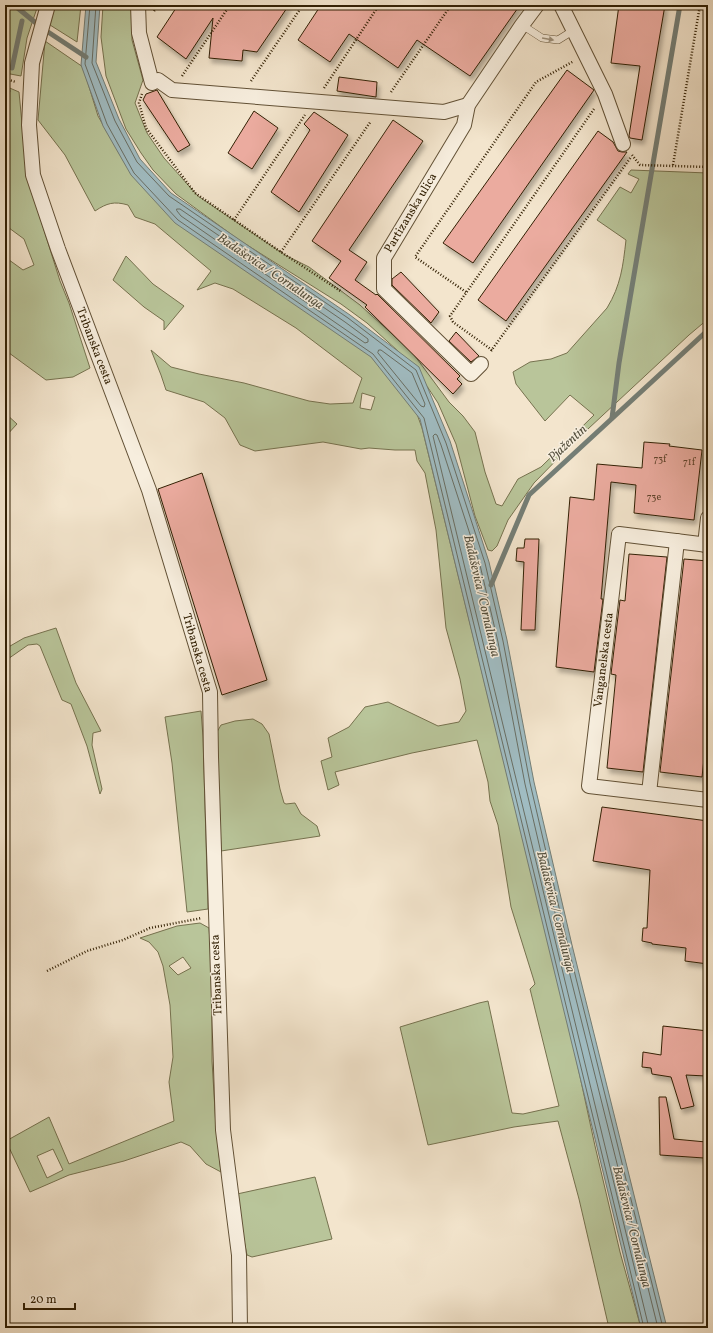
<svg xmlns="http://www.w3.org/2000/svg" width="713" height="1333" viewBox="0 0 713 1333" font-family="Vollkorn,serif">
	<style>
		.green { fill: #b9c59a; stroke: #76724f; fill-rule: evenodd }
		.water { fill: #a0bcc2; stroke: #747e76 }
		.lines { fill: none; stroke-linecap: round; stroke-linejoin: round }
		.shore { stroke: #696e63; stroke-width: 1 }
		.stream { stroke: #747e76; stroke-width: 5 }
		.building { fill: #ebab9f; stroke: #322004; filter: url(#shadow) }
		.lane-casing { stroke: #625136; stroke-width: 8 }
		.street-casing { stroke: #625136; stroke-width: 16 }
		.path { stroke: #322004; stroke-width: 2.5; stroke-dasharray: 1 2; stroke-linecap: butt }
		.lane { stroke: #f7eede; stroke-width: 7 }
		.street { stroke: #f7eede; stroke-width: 14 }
		.oneway { fill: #9e917c }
		.labels { text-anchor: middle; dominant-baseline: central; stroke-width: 3; stroke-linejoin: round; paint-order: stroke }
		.number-label { font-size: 10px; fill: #60432b }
		.street-label { font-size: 12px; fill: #322004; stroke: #f7eede }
		.water-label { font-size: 13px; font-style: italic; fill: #534f3d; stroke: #f7eede }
	</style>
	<defs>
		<filter id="shadow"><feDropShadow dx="2.5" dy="4.5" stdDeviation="2" flood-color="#0004"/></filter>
	</defs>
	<rect width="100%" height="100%" fill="#f3e5cd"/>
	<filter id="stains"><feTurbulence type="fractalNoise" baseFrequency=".005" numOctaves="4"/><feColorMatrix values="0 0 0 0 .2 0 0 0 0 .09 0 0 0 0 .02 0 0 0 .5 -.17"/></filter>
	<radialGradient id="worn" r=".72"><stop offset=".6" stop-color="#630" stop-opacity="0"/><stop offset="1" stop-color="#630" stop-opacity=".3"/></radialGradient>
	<!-- green -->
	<g class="green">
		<path d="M 5,5 L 38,5 L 27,38 L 21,76 L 5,73 L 5,37 L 9,25 L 7,17 L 5,15 Z"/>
		<path d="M 55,5 L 81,5 L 77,42 L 50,25 Z"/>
		<path d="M 103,5 L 132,5 L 132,40 L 143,80 L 135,103 L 147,133 L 164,158 L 198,196 L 285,255 L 309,267 L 360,305 L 412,352 L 449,402 L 463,416 L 475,432 L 485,472 L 496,504 L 502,506 L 518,479 L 541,467 L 594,415 L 570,395 L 545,421 L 516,384 L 513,372 L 530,362 L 551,359 L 567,353 L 607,308 C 621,285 623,266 626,240 L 597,220 L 620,187 L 631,193 L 639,179 L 628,174 L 631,170 L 708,173 L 708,319 L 689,335 L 574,442 L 534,483 L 508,520 L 497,546 L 492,551 L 488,550 L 475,516 L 456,444 L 438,403 L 419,374 L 398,351 L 367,323 L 341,304 L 239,240 L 176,194 L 153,170 L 141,153 L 126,129 L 106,76 L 101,37 Z"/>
		<path d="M 45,41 L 83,67 L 98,116 L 127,167 L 351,336 L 412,400 L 422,428 L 571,1035 L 595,1146 L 620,1252 L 641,1328 L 609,1328 L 579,1199 L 558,1121 L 514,1127 L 428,1145 L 400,1027 L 479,1003 L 488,1001 L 512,1113 L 523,1114 L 559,1106 L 530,989 L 535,984 L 511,907 L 498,825 L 490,801 L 488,782 L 477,740 L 412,753 L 335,772 L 339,785 L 328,790 L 321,761 L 332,757 L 328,738 L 349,727 L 365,707 L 388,702 L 438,726 L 459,722 L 466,711 L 460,679 L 446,628 L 436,530 L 425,473 L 417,461 L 415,450 L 395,450 L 369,448 L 361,449 L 323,442 L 255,451 L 240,445 L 225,418 L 204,402 L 166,390 L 161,375 L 151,350 L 171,367 L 199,374 L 244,383 L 309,401 L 330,404 L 353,403 L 362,378 L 296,328 L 233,289 L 215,283 L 197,290 L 211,271 L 155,224 L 135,217 L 128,205 C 114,201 107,203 95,211 L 65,155 L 38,120 ZM 362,393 L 375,397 L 371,410 L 360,408 Z"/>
		<path d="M 5,86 L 19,92 L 27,176 L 60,281 L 69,303 L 90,368 L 73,377 L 46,380 L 5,350 L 5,257 L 23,270 L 34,265 L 24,239 L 5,225 Z"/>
		<path d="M 126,256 L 153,284 L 184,306 L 164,330 L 164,321 L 144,307 L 113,280 Z"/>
		<path d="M 5,413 L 17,424 L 5,437 Z"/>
		<path d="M 56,628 L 76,683 L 101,731 L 93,733 L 92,745 L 102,789 L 100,794 L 87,746 L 71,704 L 62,700 L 40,646 L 37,644 L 28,645 L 5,661 L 5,649 L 24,638 Z"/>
		<path d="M 201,711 L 203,737 L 208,909 L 187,912 L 172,763 L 165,717 Z"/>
		<path d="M 253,719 L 262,724 L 269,734 L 280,789 L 284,803 L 286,804 L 295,803 L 301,814 L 317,826 L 320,836 L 221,851 L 217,732 L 221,725 L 235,721 Z"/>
		<path d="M 200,923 L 209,928 L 212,969 L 212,1061 L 216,1127 L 221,1172 L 206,1164 L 190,1146 L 181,1142 L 124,1161 L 69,1175 L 30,1192 L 6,1141 L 49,1117 L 69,1164 L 174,1121 L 169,1082 L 173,1057 L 170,1005 L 163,966 L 158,952 L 149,942 L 140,938 L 177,926 ZM 183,957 L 191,968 L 178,975 L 169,966 ZM 53,1149 L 63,1170 L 47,1178 L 37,1156 Z"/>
		<path d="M 315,1177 L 332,1239 L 252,1257 L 247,1255 L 236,1202 L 237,1194 Z"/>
	</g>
	<!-- water -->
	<path class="water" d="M 86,5 L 100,5 L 96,62 L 119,119 L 140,159 L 171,193 L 350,315 L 419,367 L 450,441 L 489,562 L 507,640 L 534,782 L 572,945 L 667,1328 L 641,1328 L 420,419 L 371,357 L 175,223 L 131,175 L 103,126 L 81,65 Z"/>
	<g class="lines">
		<!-- shore -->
		<g class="shore">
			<path d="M 90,5 L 85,64 L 107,124 L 134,173 L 178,220 L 373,354 L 424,418 L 644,1328"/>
			<path d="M 96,5 L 92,63 L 115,121 L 137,162 L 169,196 L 348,318 L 416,370 L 446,443 L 485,563 L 503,641 L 530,783 L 568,946 L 663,1328"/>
			<path d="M 177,209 L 180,209 L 345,322 L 368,339 L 368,342 L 365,343 L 181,216 L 177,211 Z"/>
			<path d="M 379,350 L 381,350 L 412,373 L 425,404 L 424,407 L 421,406 L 378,353 Z"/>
			<path d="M 649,1328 L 433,436 L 435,434 L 437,435 L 441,445 L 480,565 L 498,642 L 525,784 L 563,947 L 658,1328"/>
		</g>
		<!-- stream -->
		<g class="stream">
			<path d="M 14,5 L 42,28 L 86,57"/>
			<path d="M 12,68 L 22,21"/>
			<path d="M 5,95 L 8,91"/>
			<path d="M 612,418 L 619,363 L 680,5"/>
			<path d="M 491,585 L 529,495 L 708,330"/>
		</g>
	</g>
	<!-- building -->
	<g class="building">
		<path d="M 178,5 L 289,5 L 257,52 L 243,50 L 242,61 L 209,58 L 213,18 L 186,59 L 157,37 Z"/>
		<path d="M 321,5 L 520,5 L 470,76 L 417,40 L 398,68 L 349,34 L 330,62 L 298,40 Z"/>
		<path d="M 619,5 L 665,5 L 642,140 L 630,138 L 629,136 L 640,66 L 611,63 Z"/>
		<path d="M 567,70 L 594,90 L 473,263 L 443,243 Z"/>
		<path d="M 339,77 L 377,82 L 376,97 L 337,91 Z"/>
		<path d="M 157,90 L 190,145 L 178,152 L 143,100 L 146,94 Z"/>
		<path d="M 254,111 L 278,128 L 252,169 L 228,153 Z"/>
		<path d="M 314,112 L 348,135 L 299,212 L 271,192 L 310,130 L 304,124 Z"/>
		<path d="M 393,120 L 423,141 L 349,250 L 367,262 L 355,280 L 376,295 L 377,294 L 460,376 L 457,379 L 462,384 L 453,394 L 365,307 L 367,305 L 329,278 L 341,261 L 312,241 Z"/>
		<path d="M 598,131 L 613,142 L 618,151 L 622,152 L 627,152 L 506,321 L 478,300 Z"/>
		<path d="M 401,272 L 439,312 L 431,323 L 392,285 L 392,279 Z"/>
		<path d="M 456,332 L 479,356 L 471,362 L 449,341 Z"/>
		<path d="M 644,442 L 670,444 L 669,446 L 702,450 L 694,520 L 634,513 L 636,485 L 611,482 L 601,599 L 603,599 L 594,672 L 556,667 L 570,497 L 594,500 L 597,464 L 642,468 Z"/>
		<path d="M 202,473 L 267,680 L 222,695 L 158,489 Z"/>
		<path d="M 525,539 L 539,539 L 535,630 L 521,630 L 524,562 L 516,561 L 517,548 L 524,548 Z"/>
		<path d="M 629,554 L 667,557 L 643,772 L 607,768 L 616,675 L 611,674 L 620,600 L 625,601 Z"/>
		<path d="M 684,559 L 708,561 L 708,722 L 702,777 L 660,772 Z"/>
		<path d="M 602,807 L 708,821 L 708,872 L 706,886 L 708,886 L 708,964 L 685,961 L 686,948 L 652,944 L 652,943 L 642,941 L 643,928 L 647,928 L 650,870 L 593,861 Z"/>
		<path d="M 663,1026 L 708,1031 L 708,1057 L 706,1076 L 686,1075 L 694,1106 L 681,1109 L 671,1077 L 652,1074 L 651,1068 L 642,1067 L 643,1052 L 661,1055 Z"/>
		<path d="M 659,1097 L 666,1097 L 674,1139 L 706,1142 L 704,1158 L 660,1155 Z"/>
	</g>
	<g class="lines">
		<defs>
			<path id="lane" d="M 522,25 L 542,38 L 558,40 L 574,30"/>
			<g id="street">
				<path d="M 48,5 L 32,63 L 29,125 L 33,175 L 58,249 L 149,490 L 210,692 L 211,757 L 223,1130 L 239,1255 L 240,1328"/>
				<path d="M 138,5 L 139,33 L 152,83 L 158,80 L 172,90 L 444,112 L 468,105"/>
				<path d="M 561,5 L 605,94 L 623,144"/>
				<path d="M 481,364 L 471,374 L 384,289 L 384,258 L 464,125 L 468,105 L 522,25 L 537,5"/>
				<path d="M 705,545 L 708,518"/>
				<path d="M 708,545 L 619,534 L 589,786 L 708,800"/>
				<path d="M 649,793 L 677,541"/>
			</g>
		</defs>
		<!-- lane casing -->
		<use href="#lane" class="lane-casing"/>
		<!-- street casing -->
		<use href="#street" class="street-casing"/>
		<!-- path -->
		<g class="path">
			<path d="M 154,11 L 158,5"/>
			<path d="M 5,26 L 7,29 L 5,42"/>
			<path d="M 182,76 L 230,5"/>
			<path d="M 5,79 L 16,82"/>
			<path d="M 251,81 L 303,5"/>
			<path d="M 324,88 L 379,5"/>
			<path d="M 391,92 L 451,5"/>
			<path d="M 142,94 L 139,103 L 146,128 L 195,193 L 281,252 L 342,292"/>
			<path d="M 632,155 L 640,165 L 708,167"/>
			<path d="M 673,165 L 700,5"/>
			<path d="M 234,220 L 305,115"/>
			<path d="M 281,252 L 371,121"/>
			<path d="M 466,292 L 415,257 L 536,82 L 574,61"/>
			<path d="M 492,350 L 453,322 L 450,316 L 594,109"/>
			<path d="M 491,351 L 631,157"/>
			<path d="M 47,971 L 87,951 L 123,940 L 150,928 L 202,918"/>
		</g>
		<!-- lane -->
		<use href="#lane" class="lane"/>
		<!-- street -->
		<use href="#street" class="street"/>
	</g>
	<!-- one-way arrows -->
	<defs><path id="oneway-solid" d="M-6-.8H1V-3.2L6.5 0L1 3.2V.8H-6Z"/></defs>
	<use class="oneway" href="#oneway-solid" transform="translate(548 39) rotate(10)"/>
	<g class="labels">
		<!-- number labels -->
		<g class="number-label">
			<text x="660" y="459">73f</text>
			<text x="689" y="462">71f</text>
			<text x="654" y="497">73e</text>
		</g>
		<!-- street labels -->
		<g class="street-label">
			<text transform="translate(411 213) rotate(-59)">Partizanska ulica</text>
			<text transform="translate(94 346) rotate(69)">Tribanska cesta</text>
			<text transform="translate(197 653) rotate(74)">Tribanska cesta</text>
			<text transform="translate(604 660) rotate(-83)">Vanganelska cesta</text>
			<text transform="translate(217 975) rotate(-92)">Tribanska cesta</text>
		</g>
		<!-- water labels -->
		<g class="water-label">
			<text transform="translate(270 272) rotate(34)">Badaševica / Cornalunga</text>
			<text transform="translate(568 444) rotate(-43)">Pjažentin</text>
			<text transform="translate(481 596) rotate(77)">Badaševica / Cornalunga</text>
			<text transform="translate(555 912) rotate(76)">Badaševica / Cornalunga</text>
			<text transform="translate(631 1227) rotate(76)">Badaševica / Cornalunga</text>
		</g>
	</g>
	<!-- margin -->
	<rect width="713" height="1333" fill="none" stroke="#f3e5cd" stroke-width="20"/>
	<rect x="6" y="6" width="701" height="1321" fill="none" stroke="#322004" stroke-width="2"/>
	<rect x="10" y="10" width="693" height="1313" fill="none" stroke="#322004"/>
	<!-- scale -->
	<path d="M24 1303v6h51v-6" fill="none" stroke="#322004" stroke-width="2"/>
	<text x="30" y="1303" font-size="12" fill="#322004" stroke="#f7eede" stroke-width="3" paint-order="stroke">20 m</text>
	<rect width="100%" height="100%" filter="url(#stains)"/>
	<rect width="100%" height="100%" fill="url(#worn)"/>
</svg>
